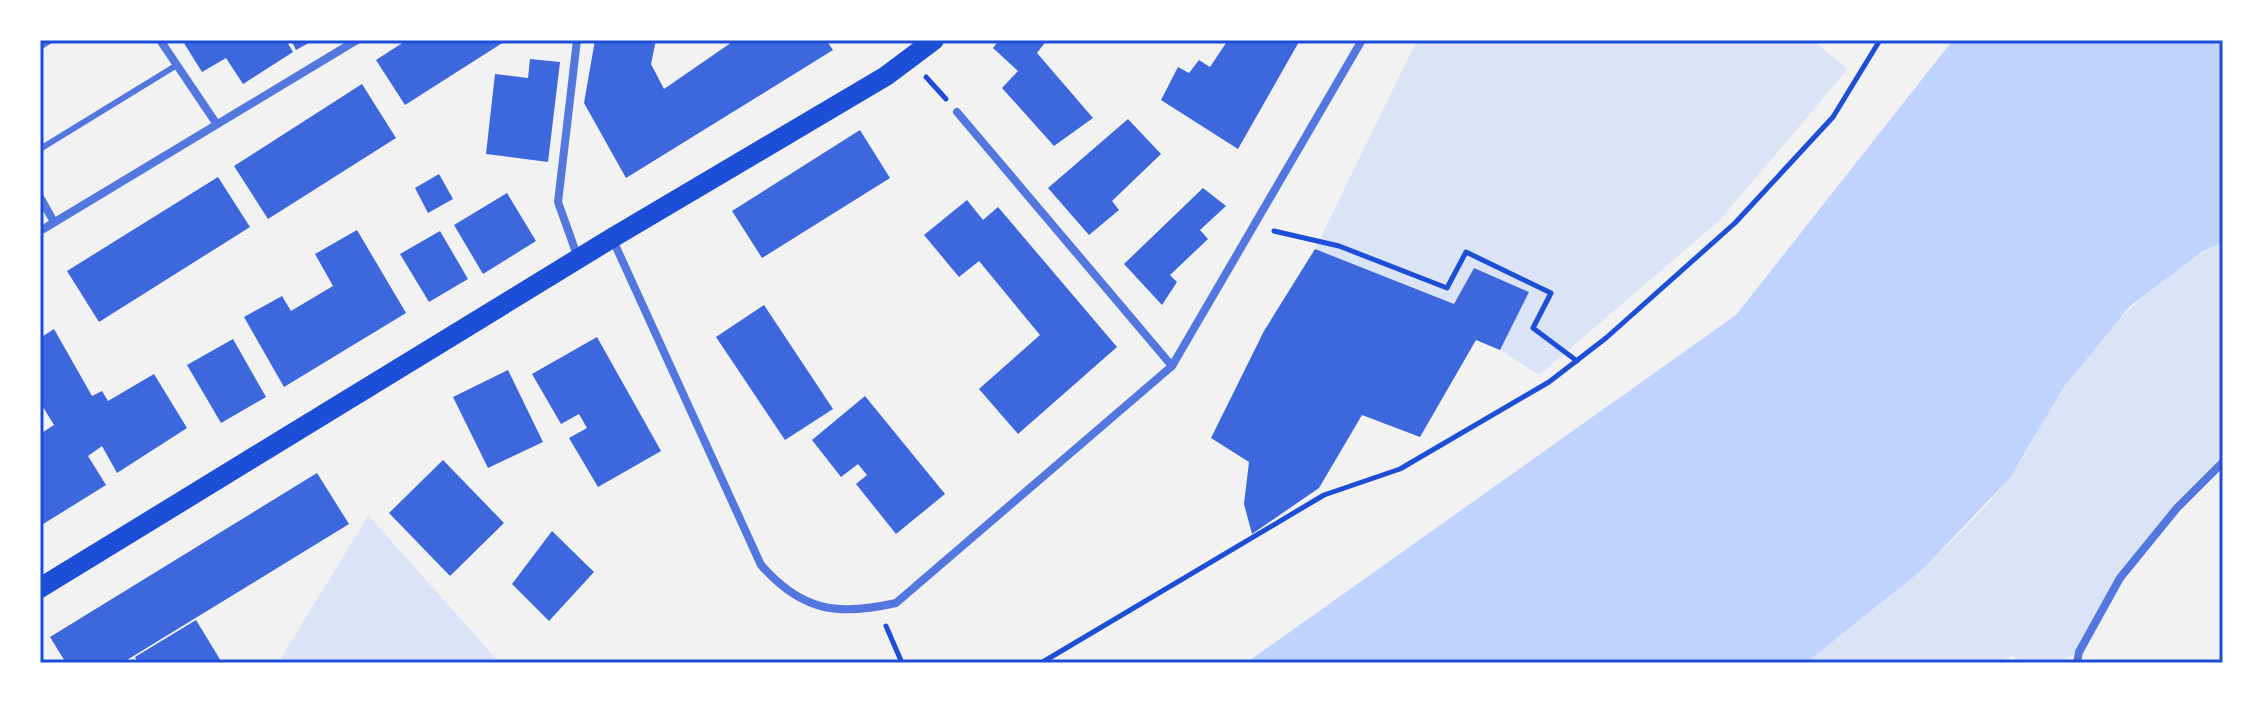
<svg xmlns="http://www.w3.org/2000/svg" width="2263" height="703" viewBox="0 0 2263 703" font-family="'DejaVu Sans',sans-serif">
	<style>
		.green { fill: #dbe4f7 }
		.water { fill: #bfd3fe }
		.building { fill: #3d67dc }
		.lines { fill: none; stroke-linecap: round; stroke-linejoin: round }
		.path { stroke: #1d4ed8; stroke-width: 5 }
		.service { stroke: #5277de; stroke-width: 6 }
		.minor { stroke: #5277de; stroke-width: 8 }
		.primary { stroke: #1d4ed8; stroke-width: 20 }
		.neatline { fill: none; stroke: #1d4ed8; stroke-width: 3 }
	</style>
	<rect width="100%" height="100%" fill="#f2f2f2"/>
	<!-- green -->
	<g class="green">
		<path d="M 1417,40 L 1812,40 L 1848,69 L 1720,220 L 1539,375 L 1500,350 L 1529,292 L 1474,268 L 1454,304 L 1315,249 Z"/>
		<path d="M 2223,242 L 2223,462 L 2120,578 L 2079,652 L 2059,663 L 2024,663 L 2011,655 L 2000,663 L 1806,663 C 1877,606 1953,550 2009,478 C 2030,451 2043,417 2063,389 C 2103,330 2158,274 2223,242 Z"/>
		<path d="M 368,516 L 369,516 L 500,663 L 278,663 Z"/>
	</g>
	<!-- water -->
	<path class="water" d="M 1953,40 L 2223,40 L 2223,242 L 2202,252 L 2130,306 L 2063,388 L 2010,478 L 1922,570 L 1806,663 L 1246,663 L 1736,315 Z"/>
	<!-- building -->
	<g class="building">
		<path d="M 182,40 L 286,40 L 293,52 L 243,84 L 226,58 L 202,72 Z"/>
		<path d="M 291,40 L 314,40 L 296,50 Z"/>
		<path d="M 407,40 L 507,40 L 405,105 L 376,60 Z"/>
		<path d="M 595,40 L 656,40 L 651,64 L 664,89 L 735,40 L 826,40 L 833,50 L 626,178 L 584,103 Z"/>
		<path d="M 999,40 L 1047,40 L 1037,53 L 1093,118 L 1054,146 L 1002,88 L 1018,71 L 993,48 Z"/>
		<path d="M 1228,40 L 1300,40 L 1238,149 L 1161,100 L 1178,67 L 1189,73 L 1199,60 L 1210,67 Z"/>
		<path d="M 530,59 L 560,62 L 548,162 L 486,154 L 495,74 L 528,78 Z"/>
		<path d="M 362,84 L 396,138 L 268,219 L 234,166 Z"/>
		<path d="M 1128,119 L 1161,154 L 1112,201 L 1119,210 L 1089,235 L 1048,188 Z"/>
		<path d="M 860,130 L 890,178 L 762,258 L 732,211 Z"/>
		<path d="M 439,174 L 453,199 L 428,213 L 415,188 Z"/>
		<path d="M 218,177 L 250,227 L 99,322 L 67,271 Z"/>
		<path d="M 1203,188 L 1226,206 L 1200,230 L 1208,239 L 1170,275 L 1177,282 L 1162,305 L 1124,264 Z"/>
		<path d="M 507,193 L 536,241 L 483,274 L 454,225 Z"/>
		<path d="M 967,200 L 983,220 L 998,207 L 1117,347 L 1018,434 L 979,389 L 1040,335 L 979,261 L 959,277 L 924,235 Z"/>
		<path d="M 357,230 L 406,313 L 284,387 L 244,317 L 282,296 L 291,311 L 333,286 L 315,254 Z"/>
		<path d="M 440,231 L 468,279 L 429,302 L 400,254 Z"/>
		<path d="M 1315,249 L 1454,304 L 1474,268 L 1529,292 L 1500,350 L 1476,340 L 1420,437 L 1362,415 L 1319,488 L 1252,534 L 1244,504 L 1249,462 L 1211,438 L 1264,331 Z"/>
		<path d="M 764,305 L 833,409 L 785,440 L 716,337 Z"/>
		<path d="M 54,329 L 92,396 L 102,391 L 108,401 L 154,374 L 187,428 L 117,473 L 102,446 L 88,456 L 106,485 L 40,526 L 40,434 L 54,425 L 40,402 L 40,338 Z"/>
		<path d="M 597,337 L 661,451 L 598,487 L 569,438 L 587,428 L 579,414 L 561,424 L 532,374 Z"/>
		<path d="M 233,339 L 266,397 L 221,423 L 187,365 Z"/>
		<path d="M 508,370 L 543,442 L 488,468 L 453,397 Z"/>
		<path d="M 865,396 L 945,494 L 896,534 L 856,484 L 867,475 L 858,464 L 841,477 L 812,440 Z"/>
		<path d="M 443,460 L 504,523 L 450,576 L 389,513 Z"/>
		<path d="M 317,473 L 349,524 L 122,663 L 66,663 L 50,637 Z"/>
		<path d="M 552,531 L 594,572 L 549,621 L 512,584 Z"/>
		<path d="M 196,620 L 221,661 L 138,663 L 135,657 Z"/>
	</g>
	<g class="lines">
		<!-- path -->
		<g class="path">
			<path d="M 926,77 L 946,99"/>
			<path d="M 1274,231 L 1339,246 L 1447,288 L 1466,252 L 1551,293 L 1533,328 L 1577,361"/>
			<path d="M 886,626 L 902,663"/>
			<path d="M 1041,663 L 1324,495 L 1400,469 L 1549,382 L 1606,338 L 1735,223 L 1833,117 L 1880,40"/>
		</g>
		<!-- service -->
		<g class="service">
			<path d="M 40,47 L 51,40"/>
			<path d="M 40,149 L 177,65"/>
		</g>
		<!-- minor -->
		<g class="minor">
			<path d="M 160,40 L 216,123"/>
			<path d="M 577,40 L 558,202 L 578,258"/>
			<path d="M 957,112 L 1172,366"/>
			<path d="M 40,197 L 54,222"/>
			<path d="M 40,231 L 357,40"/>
			<path d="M 612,238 L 761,565 C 802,612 838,616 896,603 L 1172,366 L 1362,40"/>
			<path d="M 2077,663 L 2079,652 L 2120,578 L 2177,508 L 2223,462"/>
		</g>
		<!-- primary -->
		<path class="primary" d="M 40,588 L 612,238 L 886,76 L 934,40"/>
	</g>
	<!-- border -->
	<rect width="2263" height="703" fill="none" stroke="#ffffff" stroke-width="84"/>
	<rect x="42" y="42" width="2179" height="619" class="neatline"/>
</svg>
